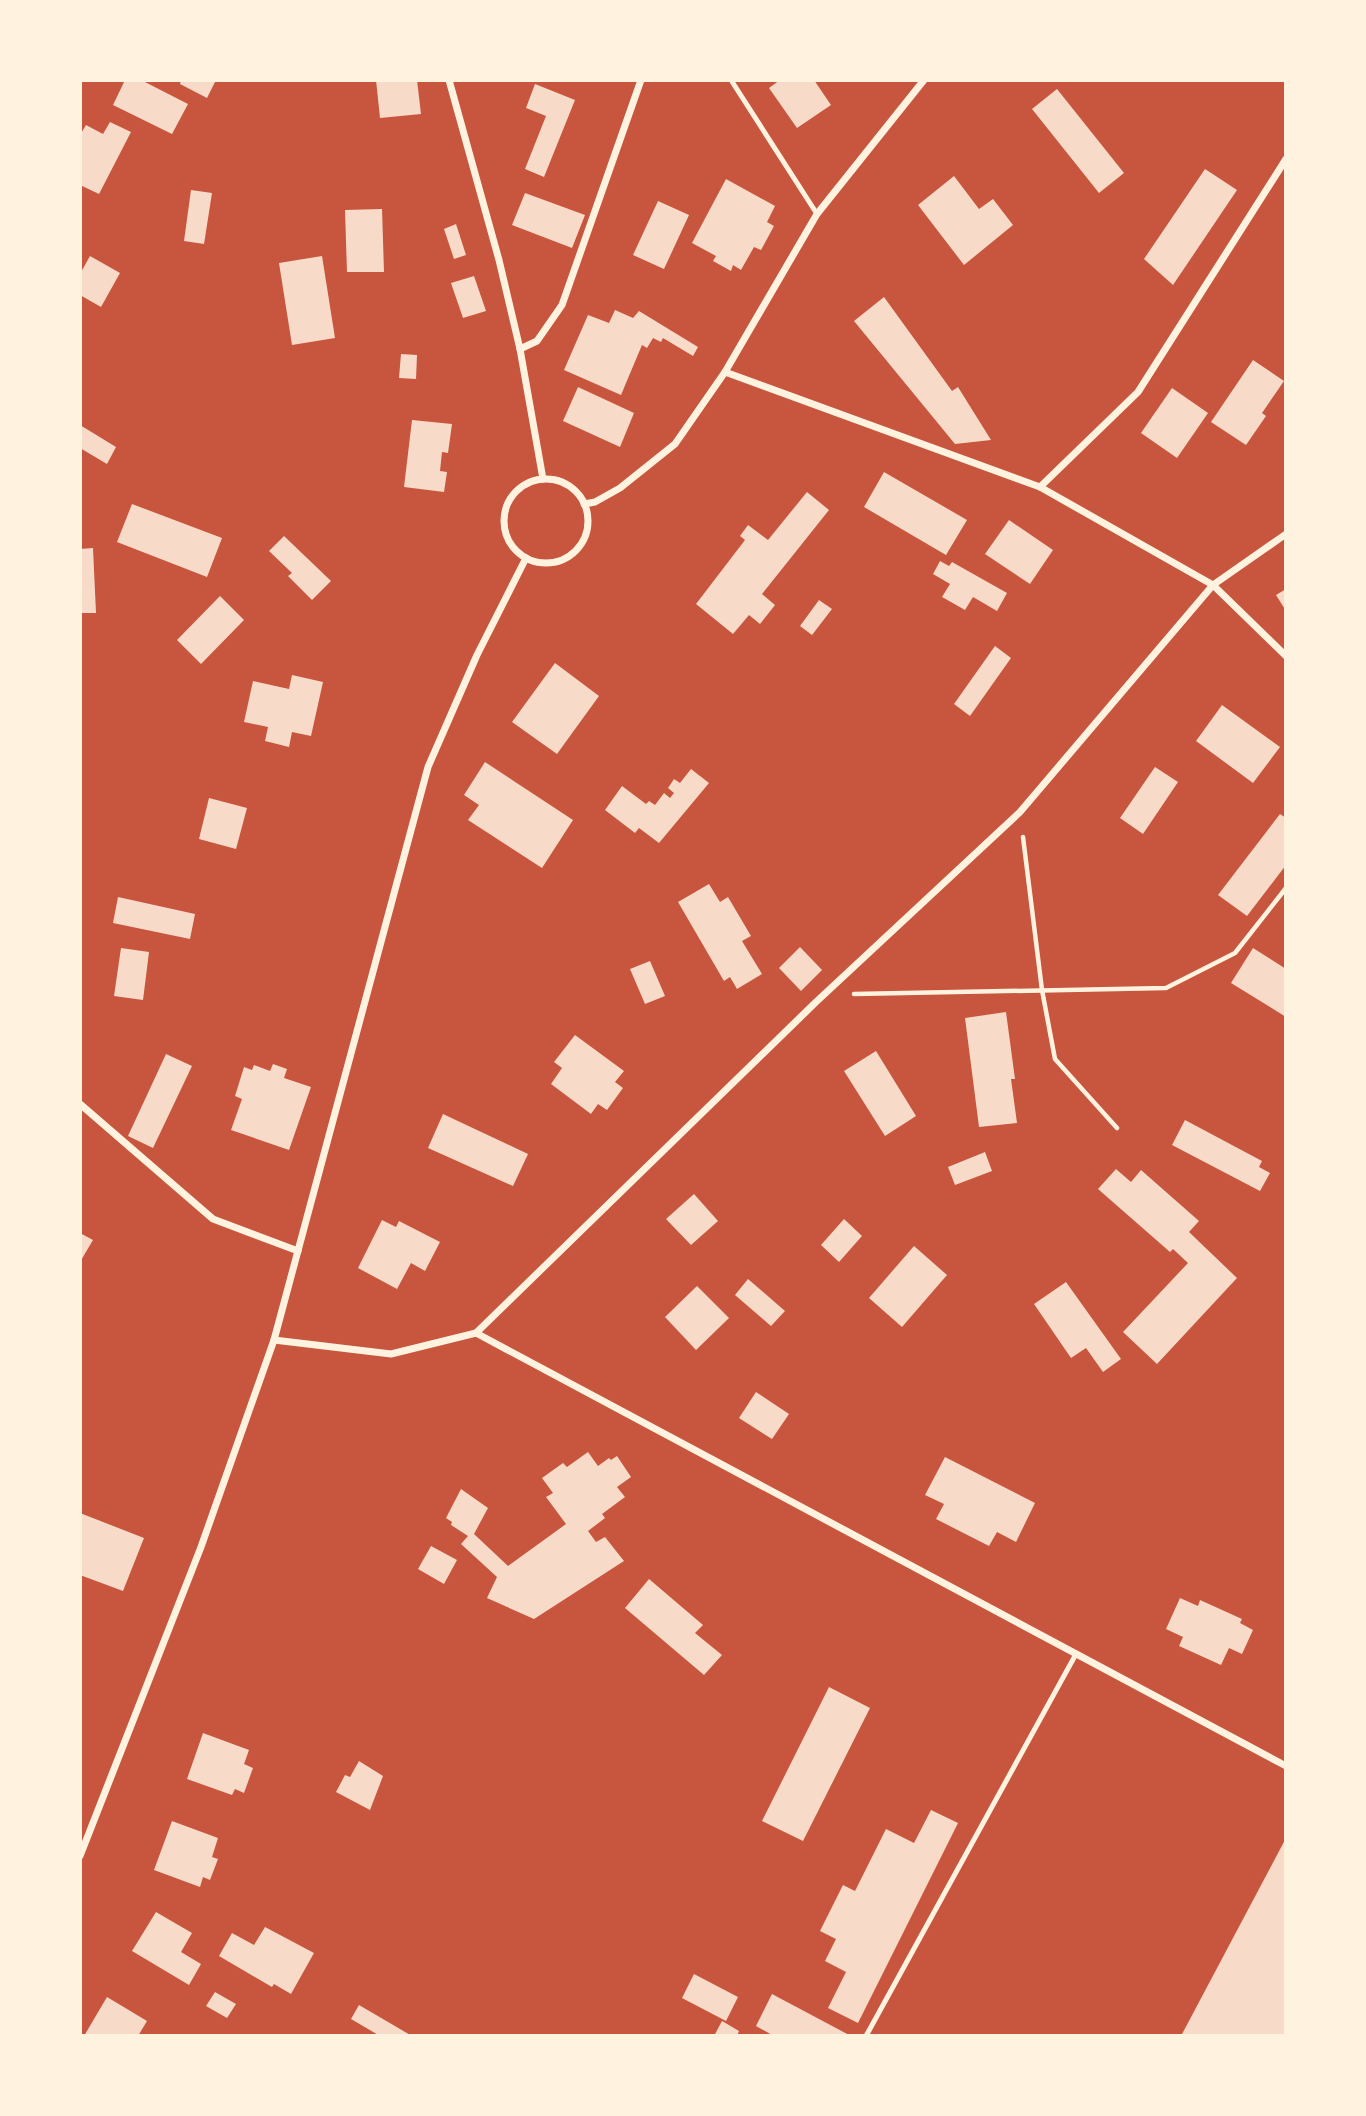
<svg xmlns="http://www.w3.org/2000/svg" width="1366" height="2116" viewBox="0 0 1366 2116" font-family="Inter,sans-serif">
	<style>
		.building { fill: #f7dbc8 }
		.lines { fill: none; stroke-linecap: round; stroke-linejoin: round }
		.path { stroke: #fff3e0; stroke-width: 4.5 }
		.service { stroke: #fff3e0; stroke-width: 5 }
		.minor { stroke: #fff3e0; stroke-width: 7 }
	</style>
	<rect width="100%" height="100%" fill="#c8553d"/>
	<!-- building -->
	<g class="building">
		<path d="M 125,80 L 141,80 L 188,104 L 172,134 L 113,105 Z"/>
		<path d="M 181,80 L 216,80 L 207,98 L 180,84 Z"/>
		<path d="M 376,80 L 417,80 L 421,114 L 380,118 Z"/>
		<path d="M 780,80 L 814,80 L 831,105 L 797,128 L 769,88 Z"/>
		<path d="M 535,84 L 575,100 L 544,177 L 525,169 L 546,116 L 526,108 Z"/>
		<path d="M 1057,89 L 1124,173 L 1099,193 L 1032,109 Z"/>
		<path d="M 110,122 L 131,132 L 99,194 L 80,185 L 80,135 L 86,125 L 103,134 Z"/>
		<path d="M 1205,169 L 1237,190 L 1173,285 L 1144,259 Z"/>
		<path d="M 954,176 L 979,209 L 993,199 L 1013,225 L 964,265 L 918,205 Z"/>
		<path d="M 726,179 L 775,206 L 767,222 L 774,226 L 761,250 L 754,247 L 741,270 L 733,265 L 731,271 L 713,261 L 716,256 L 692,243 Z"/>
		<path d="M 191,190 L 212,193 L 204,244 L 184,241 Z"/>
		<path d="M 525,193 L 585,215 L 572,248 L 512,225 Z"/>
		<path d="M 658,201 L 689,215 L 664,269 L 633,255 Z"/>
		<path d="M 382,209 L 384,272 L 347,272 L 345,210 Z"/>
		<path d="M 456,224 L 466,255 L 454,259 L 444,229 Z"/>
		<path d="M 90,256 L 120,273 L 101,307 L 80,295 L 80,274 Z"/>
		<path d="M 322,256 L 335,338 L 292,345 L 279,263 Z"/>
		<path d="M 474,276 L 486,311 L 463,318 L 451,283 Z"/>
		<path d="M 884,297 L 952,391 L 958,387 L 991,440 L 955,444 L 854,321 Z"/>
		<path d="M 615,310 L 633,318 L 639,311 L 698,347 L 693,356 L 663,338 L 661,342 L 653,338 L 647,348 L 642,345 L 621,395 L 564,370 L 588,315 L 609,323 Z"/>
		<path d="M 401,354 L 417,355 L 416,379 L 399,378 Z"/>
		<path d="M 1253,360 L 1284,381 L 1262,413 L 1266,416 L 1246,445 L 1211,422 Z"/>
		<path d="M 578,387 L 634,413 L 620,447 L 563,421 Z"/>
		<path d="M 1172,388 L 1208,413 L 1177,458 L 1141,433 Z"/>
		<path d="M 412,420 L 452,424 L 448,453 L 442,452 L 440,471 L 447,472 L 444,492 L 404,487 Z"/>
		<path d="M 80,425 L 116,447 L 107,464 L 80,448 Z"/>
		<path d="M 884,472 L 967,520 L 946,555 L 864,507 Z"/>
		<path d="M 807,492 L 829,510 L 762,594 L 775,605 L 760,624 L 749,615 L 733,634 L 696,604 L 745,540 L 740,536 L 748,525 L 768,540 Z"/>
		<path d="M 132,504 L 222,538 L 207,577 L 117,542 Z"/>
		<path d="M 1009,520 L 1053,550 L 1030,584 L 985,554 Z"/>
		<path d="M 284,536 L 331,581 L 312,600 L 288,576 L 292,573 L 269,551 Z"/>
		<path d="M 93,548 L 96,613 L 80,613 L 80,549 Z"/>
		<path d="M 940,561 L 949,566 L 952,562 L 1007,593 L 997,611 L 973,597 L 965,610 L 942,597 L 950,584 L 933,574 Z"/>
		<path d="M 1286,589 L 1286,611 L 1276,595 Z"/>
		<path d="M 220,596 L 244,620 L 201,664 L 177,640 Z"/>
		<path d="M 819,600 L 832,609 L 812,635 L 800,626 Z"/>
		<path d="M 995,646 L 1011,658 L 970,716 L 954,704 Z"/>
		<path d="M 555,663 L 599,696 L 557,754 L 512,722 Z"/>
		<path d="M 292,675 L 323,682 L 311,736 L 292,732 L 289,747 L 265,741 L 268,727 L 244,722 L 253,681 L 289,689 Z"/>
		<path d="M 1222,705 L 1280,747 L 1253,783 L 1196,741 Z"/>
		<path d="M 485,762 L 573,820 L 542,868 L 468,820 L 479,805 L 464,795 Z"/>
		<path d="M 1155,767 L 1178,782 L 1143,834 L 1120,818 Z"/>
		<path d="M 691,769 L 709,783 L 659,843 L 639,828 L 635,833 L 605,810 L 622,786 L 646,804 L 649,801 L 655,805 L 664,793 L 670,798 L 674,793 L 668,788 L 674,779 L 680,783 Z"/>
		<path d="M 209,798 L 247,808 L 236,849 L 199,839 Z"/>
		<path d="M 1280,814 L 1286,818 L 1286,865 L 1247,916 L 1218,895 Z"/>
		<path d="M 709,884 L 720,902 L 728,897 L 751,936 L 742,941 L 762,974 L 737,989 L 730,977 L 724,981 L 678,902 Z"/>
		<path d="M 118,897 L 195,914 L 190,939 L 113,923 Z"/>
		<path d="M 800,947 L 822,970 L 801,991 L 779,968 Z"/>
		<path d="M 121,948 L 149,952 L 143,1000 L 114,996 Z"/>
		<path d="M 1253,948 L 1286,969 L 1286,1017 L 1231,983 Z"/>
		<path d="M 650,961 L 665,996 L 645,1004 L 630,969 Z"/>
		<path d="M 1006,1012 L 1015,1079 L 1011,1079 L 1017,1123 L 979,1127 L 965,1018 Z"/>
		<path d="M 575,1035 L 624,1071 L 615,1082 L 623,1088 L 607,1110 L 598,1104 L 591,1114 L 551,1084 L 562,1068 L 554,1062 Z"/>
		<path d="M 876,1051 L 916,1116 L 885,1136 L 844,1071 Z"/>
		<path d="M 166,1054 L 192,1066 L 153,1148 L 128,1136 Z"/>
		<path d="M 273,1064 L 287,1069 L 284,1078 L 311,1087 L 289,1150 L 231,1130 L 242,1099 L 235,1096 L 244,1067 L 252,1070 L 254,1065 L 270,1071 Z"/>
		<path d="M 443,1114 L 528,1154 L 513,1186 L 428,1148 Z"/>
		<path d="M 1185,1120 L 1262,1161 L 1259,1167 L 1270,1173 L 1260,1191 L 1172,1145 Z"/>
		<path d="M 985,1152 L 992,1171 L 955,1185 L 948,1167 Z"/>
		<path d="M 1116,1169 L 1131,1182 L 1141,1170 L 1199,1221 L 1189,1232 L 1237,1278 L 1157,1364 L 1123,1332 L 1188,1263 L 1173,1249 L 1170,1252 L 1098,1189 Z"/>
		<path d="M 694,1194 L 718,1221 L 691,1245 L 666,1219 Z"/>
		<path d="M 844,1219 L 862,1236 L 839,1262 L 821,1245 Z"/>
		<path d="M 382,1220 L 396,1227 L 399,1221 L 440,1242 L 425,1271 L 411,1263 L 397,1289 L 358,1268 Z"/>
		<path d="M 80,1233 L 93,1240 L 80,1262 Z"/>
		<path d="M 914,1246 L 947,1275 L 902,1327 L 869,1298 Z"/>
		<path d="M 748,1279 L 785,1311 L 771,1326 L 735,1295 Z"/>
		<path d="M 1066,1282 L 1121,1359 L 1103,1372 L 1086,1348 L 1071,1358 L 1034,1304 Z"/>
		<path d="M 697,1286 L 729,1318 L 696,1350 L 665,1317 Z"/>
		<path d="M 756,1392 L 789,1414 L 772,1439 L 739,1418 Z"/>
		<path d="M 588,1452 L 598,1466 L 609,1458 L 611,1460 L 617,1456 L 631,1477 L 617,1487 L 625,1497 L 602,1514 L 605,1518 L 588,1531 L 596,1542 L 605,1537 L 624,1561 L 534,1619 L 487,1598 L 497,1577 L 461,1544 L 468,1536 L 451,1525 L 452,1522 L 446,1518 L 461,1489 L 488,1508 L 474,1534 L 508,1566 L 566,1524 L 546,1497 L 553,1493 L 542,1478 L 563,1463 L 567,1467 Z"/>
		<path d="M 945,1457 L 1035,1503 L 1016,1542 L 997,1532 L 989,1546 L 936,1519 L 944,1504 L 925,1495 Z"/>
		<path d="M 80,1513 L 144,1538 L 123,1591 L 80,1575 Z"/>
		<path d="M 431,1546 L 457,1560 L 444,1584 L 418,1569 Z"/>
		<path d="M 649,1579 L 703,1625 L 695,1633 L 722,1655 L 704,1675 L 625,1608 Z"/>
		<path d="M 1180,1598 L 1198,1606 L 1200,1600 L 1242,1619 L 1240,1623 L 1253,1630 L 1242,1654 L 1229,1648 L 1221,1665 L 1179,1646 L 1183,1637 L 1166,1629 Z"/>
		<path d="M 829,1687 L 870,1708 L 803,1841 L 762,1821 Z"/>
		<path d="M 203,1733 L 249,1750 L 244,1764 L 253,1768 L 244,1793 L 235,1789 L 232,1795 L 187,1779 Z"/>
		<path d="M 359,1761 L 383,1776 L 370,1810 L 336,1792 L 345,1775 L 350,1777 Z"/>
		<path d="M 931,1810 L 958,1823 L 858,2023 L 828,2008 L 846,1972 L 825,1961 L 836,1939 L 820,1931 L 843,1885 L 855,1891 L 886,1829 L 914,1843 Z"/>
		<path d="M 172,1821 L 218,1838 L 212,1857 L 218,1859 L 210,1880 L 203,1877 L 200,1887 L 154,1870 Z"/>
		<path d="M 1286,1838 L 1286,2036 L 1181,2036 Z"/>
		<path d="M 156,1912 L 192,1933 L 181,1952 L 201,1964 L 189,1985 L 132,1951 Z"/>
		<path d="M 265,1927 L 314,1953 L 291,1994 L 274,1984 L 272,1987 L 219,1956 L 232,1933 L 254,1945 Z"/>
		<path d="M 694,1974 L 738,1997 L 726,2021 L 682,1998 Z"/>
		<path d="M 215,1992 L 236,2004 L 227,2018 L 206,2006 Z"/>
		<path d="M 772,1994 L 851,2036 L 774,2036 L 756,2026 Z"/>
		<path d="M 107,1997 L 147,2021 L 138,2036 L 84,2036 Z"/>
		<path d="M 359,2005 L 412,2036 L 380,2036 L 351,2019 Z"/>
		<path d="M 722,2021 L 739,2031 L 737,2036 L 714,2036 Z"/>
	</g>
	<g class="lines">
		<!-- path -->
		<g class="path">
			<path d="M 1023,837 L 1042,990 L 1055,1059 L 1117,1128"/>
			<path d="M 854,994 L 1166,988 L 1235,953 L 1286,888"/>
		</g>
		<!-- service -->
		<g class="service">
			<path d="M 731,80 L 817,214"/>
			<path d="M 866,2036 L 1076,1654"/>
		</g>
		<!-- minor -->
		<g class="minor">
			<path d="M 449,80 L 499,260 L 520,349 L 543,479"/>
			<path d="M 520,349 L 537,341 L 562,305 L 641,80"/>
			<path d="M 725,372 L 1040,487 L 1213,585 L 1286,656"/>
			<circle cx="546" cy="521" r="42"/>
			<path d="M 1040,487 L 1138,392 L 1286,159"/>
			<path d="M 584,504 L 595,502 L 620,488 L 675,444 L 725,372 L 817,214 L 924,80"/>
			<path d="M 80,1104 L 213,1219 L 298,1251"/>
			<path d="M 476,1333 L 1286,1766"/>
			<path d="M 274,1340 L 391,1354 L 476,1333 L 816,1002 L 1020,812 L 1213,585 L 1286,534"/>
			<path d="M 80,1856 L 201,1547 L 274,1340 L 428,767 L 477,655 L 526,558"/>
		</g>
	</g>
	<!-- border -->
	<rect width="1366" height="2116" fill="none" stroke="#fff3e0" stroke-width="164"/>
</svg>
